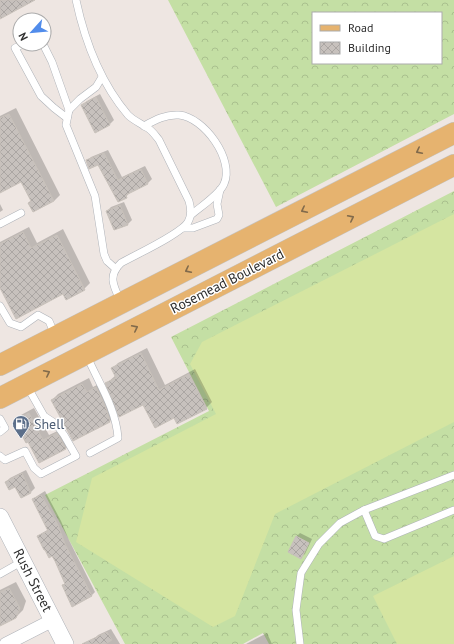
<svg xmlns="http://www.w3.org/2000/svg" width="454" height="644" viewBox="0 0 454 644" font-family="'PT Sans',sans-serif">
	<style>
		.forest { fill: url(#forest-crowns); fill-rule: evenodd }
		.pitch { fill: #d5e5a1 }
		.shadow { fill: #0003 }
		.building { fill: url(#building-cross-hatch); stroke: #c9c2bb }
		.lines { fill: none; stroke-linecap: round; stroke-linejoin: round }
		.service-casing { stroke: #aeb2b8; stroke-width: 8 }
		.minor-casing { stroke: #aeb2b8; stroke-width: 14 }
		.tertiary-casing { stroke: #aeb2b8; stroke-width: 18 }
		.primary-casing { stroke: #c4c4c4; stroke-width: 22 }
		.service { stroke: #fff; stroke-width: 7 }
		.minor { stroke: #fff; stroke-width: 13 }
		.tertiary { stroke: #fff; stroke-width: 17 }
		.primary { stroke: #e6b36f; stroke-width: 21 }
		.oneway { stroke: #816a4b }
		.labels { text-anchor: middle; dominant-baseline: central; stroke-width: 3; stroke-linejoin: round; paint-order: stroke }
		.street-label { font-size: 14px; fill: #2e2e2e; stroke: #fff }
		.service-label { font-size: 14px; fill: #4e5e75; stroke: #fff; text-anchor: start }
	</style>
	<defs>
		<pattern id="forest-crowns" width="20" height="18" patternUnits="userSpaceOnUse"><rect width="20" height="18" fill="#c4dfa4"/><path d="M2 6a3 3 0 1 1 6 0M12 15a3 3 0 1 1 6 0" fill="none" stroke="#a9c08e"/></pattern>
		<pattern id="building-cross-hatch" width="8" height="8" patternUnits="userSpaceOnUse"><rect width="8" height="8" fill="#c7c1bd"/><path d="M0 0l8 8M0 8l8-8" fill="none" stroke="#aba6a3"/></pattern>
	</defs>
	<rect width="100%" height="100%" fill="#eee6e2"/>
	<!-- forest -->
	<g class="forest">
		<path d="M 168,0 L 454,0 L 454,114 L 276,207 ZM 313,13 L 441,13 L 441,63 L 313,63 Z"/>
		<path d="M 454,191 L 454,644 L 269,644 L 263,633 L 243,644 L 125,644 L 45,495 L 209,411 L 171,337 Z"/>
	</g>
	<!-- pitch -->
	<g class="pitch">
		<path d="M 454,214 L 454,422 L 275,514 L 235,616 L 213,627 L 76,542 L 92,478 L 216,414 L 190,364 L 202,342 Z"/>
		<path d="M 454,556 L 454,644 L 397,644 L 373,596 Z"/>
	</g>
	<!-- shadow -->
	<g class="shadow">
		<path d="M 100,94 L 114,120 L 110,124 L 96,132 L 83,105 L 87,101 Z"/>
		<path d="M 16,108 L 60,195 L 54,201 L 32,201 L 22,181 L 0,192 L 0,116 Z"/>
		<path d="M 108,150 L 122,177 L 145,166 L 152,179 L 148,183 L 130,192 L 126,197 L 99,164 L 87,161 L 91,157 Z"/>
		<path d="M 124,202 L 132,220 L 128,224 L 119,228 L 107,211 L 111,207 Z"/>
		<path d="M 0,204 L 3,210 L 0,212 Z"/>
		<path d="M 29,227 L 37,243 L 63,229 L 90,283 L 84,289 L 64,293 L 0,283 L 0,242 Z"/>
		<path d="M 147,348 L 165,385 L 195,369 L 212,402 L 206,408 L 174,417 L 144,404 L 107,383 L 116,375 L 112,369 L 118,363 Z"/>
		<path d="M 89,378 L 93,387 L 103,382 L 116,415 L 110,421 L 52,400 L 58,394 Z"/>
		<path d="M 34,408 L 49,435 L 62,429 L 71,443 L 66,448 L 39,462 L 28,440 L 15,421 L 21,415 Z"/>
		<path d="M 26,470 L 35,488 L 31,492 L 21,496 L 15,486 L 6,482 L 10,478 Z"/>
		<path d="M 45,491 L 61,521 L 69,540 L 95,592 L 90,597 L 63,585 L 66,583 L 52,555 L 38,536 L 42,533 L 49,529 L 33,500 L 37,496 Z"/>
		<path d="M 300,533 L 312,539 L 305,554 L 301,557 L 296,537 Z"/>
		<path d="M 16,582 L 26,601 L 23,610 L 16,617 L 0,625 L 0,590 Z"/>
		<path d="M 111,629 L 120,644 L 94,644 L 94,639 L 98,635 Z"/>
		<path d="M 267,633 L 272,644 L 246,644 Z"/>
	</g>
	<!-- building -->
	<g class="building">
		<path d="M 0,0 L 35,0 L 0,19 Z"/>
		<path d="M 96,97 L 110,125 L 95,133 L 81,105 Z"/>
		<path d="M 9,114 L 54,201 L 33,212 L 28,203 L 31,201 L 21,182 L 0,193 L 0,118 Z"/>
		<path d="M 104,153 L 118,180 L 141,169 L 148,184 L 126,195 L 127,198 L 118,202 L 98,165 L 89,169 L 86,160 Z"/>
		<path d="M 120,205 L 128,225 L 114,230 L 106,211 Z"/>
		<path d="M 23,232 L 31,248 L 57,235 L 85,290 L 66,300 L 63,294 L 16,319 L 0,288 L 0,244 Z"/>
		<path d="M 141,353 L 159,390 L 189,374 L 207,409 L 177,424 L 174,418 L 155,428 L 143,405 L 119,417 L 105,383 L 116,378 L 111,368 Z"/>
		<path d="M 82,384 L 87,392 L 96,387 L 106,408 L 110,422 L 73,441 L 51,400 Z"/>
		<path d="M 29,413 L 43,440 L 57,433 L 66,449 L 39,463 L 28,442 L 26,443 L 14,420 Z"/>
		<path d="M 22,473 L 31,493 L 21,498 L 15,487 L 9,490 L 5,482 Z"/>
		<path d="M 41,495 L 58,525 L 65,544 L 92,596 L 72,607 L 62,585 L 65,584 L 55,561 L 52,556 L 49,558 L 45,550 L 44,550 L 37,536 L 48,531 L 32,499 Z"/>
		<path d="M 296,536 L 309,543 L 301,559 L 288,552 Z"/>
		<path d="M 9,588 L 20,608 L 16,618 L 0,626 L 0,592 Z"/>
		<path d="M 107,632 L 112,640 L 105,644 L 82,644 Z"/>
	</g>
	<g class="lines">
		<defs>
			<g id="service">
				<path d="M 76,0 C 85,42 100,82 128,115 C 133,120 140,123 146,127 C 152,130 155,135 159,140 L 189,201 C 191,208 192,215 188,222 C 181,234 135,255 121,263 C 107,276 114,287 121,302"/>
				<path d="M 23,44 L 15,48 L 41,96 L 54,108 L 67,118"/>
				<path d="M 43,44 L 52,62 L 69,110"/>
				<path d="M 102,77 L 96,87 L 80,99 L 69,110 L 66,125 L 95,196 L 104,254 L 107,261 L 116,269"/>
				<path d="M 144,126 C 155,120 166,114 179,115 C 204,117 235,160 224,184 C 219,195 200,207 191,215"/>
				<path d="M 0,224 L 21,213"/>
				<path d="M 184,228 L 193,228 L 217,219 L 219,215 L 217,204 L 220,190"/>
				<path d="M 0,306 L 10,323 L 21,327 L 38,315 L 49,321 L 55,335"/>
				<path d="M 87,356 C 98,382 116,408 118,438 L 90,453"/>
				<path d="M 0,419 L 5,428 L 0,432"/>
				<path d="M 0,456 L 5,460 L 25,451 L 34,468 L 41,474 L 76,456 L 64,435 L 56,424 L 44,416 L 27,386"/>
				<path d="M 364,510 L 375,536 L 384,539 L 454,510"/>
				<path d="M 0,574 L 23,561"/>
				<path d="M 300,644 L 296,610 L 301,573 L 319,544 L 340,523 L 364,510 L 454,475"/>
			</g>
			<path id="minor" d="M 6,644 L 53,620"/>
			<path id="tertiary" d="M 0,517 L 65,644"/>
			<g id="primary">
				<path d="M 0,365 L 454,133"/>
				<path d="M 0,398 L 454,165"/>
			</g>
		</defs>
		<!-- service casing -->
		<use href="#service" class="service-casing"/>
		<!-- minor casing -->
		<use href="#minor" class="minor-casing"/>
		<!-- tertiary casing -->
		<use href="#tertiary" class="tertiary-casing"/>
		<!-- primary casing -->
		<use href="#primary" class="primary-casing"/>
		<!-- service -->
		<use href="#service" class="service"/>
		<!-- minor -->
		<use href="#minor" class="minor"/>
		<!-- tertiary -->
		<use href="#tertiary" class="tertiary"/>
		<!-- primary -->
		<use href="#primary" class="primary"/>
	</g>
	<!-- one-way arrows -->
	<defs><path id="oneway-chevron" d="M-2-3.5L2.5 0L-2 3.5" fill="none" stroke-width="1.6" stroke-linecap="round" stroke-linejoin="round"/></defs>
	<g class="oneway">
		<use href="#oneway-chevron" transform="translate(419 151) rotate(153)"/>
		<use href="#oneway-chevron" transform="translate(304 210) rotate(153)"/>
		<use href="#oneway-chevron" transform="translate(351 218) rotate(-27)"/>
		<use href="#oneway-chevron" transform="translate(188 270) rotate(153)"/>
		<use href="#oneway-chevron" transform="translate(135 328) rotate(-27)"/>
		<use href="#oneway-chevron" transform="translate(47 373) rotate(-27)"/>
	</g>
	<!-- icons -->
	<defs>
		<symbol id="fuel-pin" viewBox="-11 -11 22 30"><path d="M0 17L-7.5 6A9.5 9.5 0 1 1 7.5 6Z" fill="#5c6f8a" stroke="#fff"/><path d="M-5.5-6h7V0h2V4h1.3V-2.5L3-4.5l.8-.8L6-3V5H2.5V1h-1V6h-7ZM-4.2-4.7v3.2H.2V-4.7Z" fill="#fff"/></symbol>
	</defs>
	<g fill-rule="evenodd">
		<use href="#fuel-pin" x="11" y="414" width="20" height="27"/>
	</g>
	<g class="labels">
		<!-- street labels -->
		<g class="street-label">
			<text transform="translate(227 281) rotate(-27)">Rosemead Boulevard</text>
			<text transform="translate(33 580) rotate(63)">Rush Street</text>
		</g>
		<!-- service labels -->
		<g class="service-label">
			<text x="34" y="424">Shell</text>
		</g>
	</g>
	<!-- legend -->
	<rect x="312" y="12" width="130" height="52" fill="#ffffff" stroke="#ababab"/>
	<rect x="320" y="25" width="20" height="6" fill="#e6b36f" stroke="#ababab"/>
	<text x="348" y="32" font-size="12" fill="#2e2e2e">Road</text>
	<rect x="320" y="42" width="20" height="12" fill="url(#building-cross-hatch)" stroke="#ababab"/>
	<text x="348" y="52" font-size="12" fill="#2e2e2e">Building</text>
	<!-- north arrow -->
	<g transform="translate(32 32) rotate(243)"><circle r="19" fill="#ffffff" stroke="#ababab"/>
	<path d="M0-3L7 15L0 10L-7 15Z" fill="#518ceb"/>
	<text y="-6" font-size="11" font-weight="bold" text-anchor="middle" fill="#2e2e2e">N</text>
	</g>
</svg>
